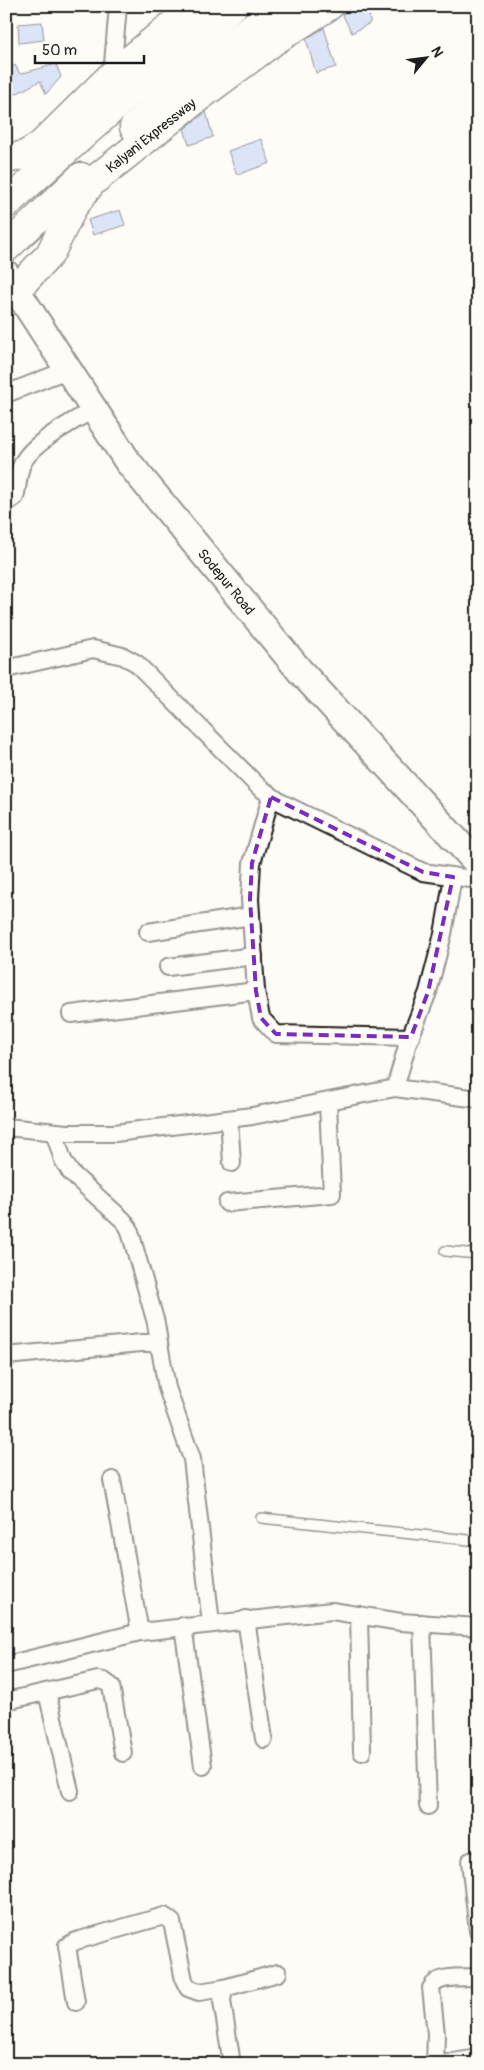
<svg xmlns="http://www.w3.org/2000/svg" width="484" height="2070" viewBox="0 0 484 2070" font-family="Pangolin,sans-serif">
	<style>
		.building { fill: #b4c7f6; stroke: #1c1c1c }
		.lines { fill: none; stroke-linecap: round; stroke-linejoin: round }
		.lane-casing { stroke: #1c1c1c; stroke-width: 12 }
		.street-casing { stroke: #1c1c1c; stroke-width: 20 }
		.primary-casing { stroke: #1c1c1c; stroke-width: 30 }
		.highway-casing { stroke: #1c1c1c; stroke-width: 31 }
		.lane { stroke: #fdfcf7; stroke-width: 9 }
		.street { stroke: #fdfcf7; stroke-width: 16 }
		.primary { stroke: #fdfcf7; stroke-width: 26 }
		.highway { stroke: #fdfcf7; stroke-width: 28 }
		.marked { fill: none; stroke: #7b2cbf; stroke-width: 4; stroke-dasharray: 10 6; stroke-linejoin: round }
		.labels { text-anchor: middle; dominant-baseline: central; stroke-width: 5; stroke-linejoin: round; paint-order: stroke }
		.street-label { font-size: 14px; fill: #1c1c1c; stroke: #fdfcf7 }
	</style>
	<rect width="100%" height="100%" fill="#fdfcf7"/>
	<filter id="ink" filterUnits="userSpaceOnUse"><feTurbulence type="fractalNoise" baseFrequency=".02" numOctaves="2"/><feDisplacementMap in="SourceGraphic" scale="10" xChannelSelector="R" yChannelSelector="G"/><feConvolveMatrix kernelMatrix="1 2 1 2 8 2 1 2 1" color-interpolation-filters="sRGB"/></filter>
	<g filter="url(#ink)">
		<!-- building -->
		<g class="building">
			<path d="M 358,6 L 369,6 L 370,23 L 352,33 L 342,14 Z"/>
			<path d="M 42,22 L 44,40 L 19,43 L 18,24 Z"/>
			<path d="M 324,28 L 336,67 L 316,73 L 306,39 Z"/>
			<path d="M 56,64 L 61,77 L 46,94 L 40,81 L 10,97 L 6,90 L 6,70 L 15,65 L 20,74 Z"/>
			<path d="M 206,112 L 213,137 L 189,145 L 184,129 Z"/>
			<path d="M 261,139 L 270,163 L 237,175 L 228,151 Z"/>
			<path d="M 120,210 L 125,225 L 93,235 L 88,220 Z"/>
		</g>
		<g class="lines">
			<defs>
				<g id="lane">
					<path d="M 445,1251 L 478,1254"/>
					<path d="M 261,1518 L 478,1541"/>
				</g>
				<g id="street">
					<path d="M 112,75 L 118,6"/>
					<path d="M 6,394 L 69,369"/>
					<path d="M 6,503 L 15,497 C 18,487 18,476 21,467 C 28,444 75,421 94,409"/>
					<path d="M 6,669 L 93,649 L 123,656 L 136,663 L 259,787 L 280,802 L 423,872 L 478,880"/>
					<path d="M 271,797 L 252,863 L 250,899 L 256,991 L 261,1018 L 276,1034 L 411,1037"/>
					<path d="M 148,932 L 251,916"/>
					<path d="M 168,967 L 254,956"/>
					<path d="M 71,1014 L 256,991"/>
					<path d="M 395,1088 L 478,1099"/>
					<path d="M 229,1119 L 232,1163"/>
					<path d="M 6,1127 L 67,1133 L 115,1133 L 252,1116 L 395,1088 L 408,1043 L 428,992 L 443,934 L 453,877"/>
					<path d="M 54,1132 L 63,1160 L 71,1173 L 123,1220 L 129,1228 L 156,1323 L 160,1349"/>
					<path d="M 227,1203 L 332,1194 L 328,1102"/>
					<path d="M 6,1356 L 141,1343 L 154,1343 L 160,1349 L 167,1388 L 192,1459 L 211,1623"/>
					<path d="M 112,1480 L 140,1632"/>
					<path d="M 359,1615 L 362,1752"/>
					<path d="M 246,1619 L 264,1739"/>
					<path d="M 422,1623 L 428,1806"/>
					<path d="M 183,1626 L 203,1766"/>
					<path d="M 6,1665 L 140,1632 L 332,1611 L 401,1622 L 478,1627"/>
					<path d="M 47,1692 L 70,1791"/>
					<path d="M 6,1701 L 98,1680 L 104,1681 L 111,1686 L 123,1753"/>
					<path d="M 470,1861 L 478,1931"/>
					<path d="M 76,2002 L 67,1946 L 76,1941 L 164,1916 L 172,1922 L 184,1980 L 188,1988 L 199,1992 L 224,1988"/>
					<path d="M 232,2064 L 222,2001 L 224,1988 L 278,1973"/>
					<path d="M 435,2064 L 436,2034 L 431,1988 C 438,1974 464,1978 478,1977"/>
					<path d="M 441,2064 L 478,2058"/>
				</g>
				<g id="primary">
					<path id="s1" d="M 6,274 L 128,462 L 300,671 L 478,864"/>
				</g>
				<g id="highway">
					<path d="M 134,127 L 206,61 L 281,6"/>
					<path d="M 6,159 L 25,155 L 40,146 L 112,75 L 195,6"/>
					<path d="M 6,204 L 167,60 L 233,6"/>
					<path d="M 6,248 L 81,177"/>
					<path id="s2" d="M 6,296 L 16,290 L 50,254 L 73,207 L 92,182 L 199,97 L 274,41 L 329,6"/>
				</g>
			</defs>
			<!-- lane casing -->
			<use href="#lane" class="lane-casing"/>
			<!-- street casing -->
			<use href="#street" class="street-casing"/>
			<!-- primary casing -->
			<use href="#primary" class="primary-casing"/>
			<!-- highway casing -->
			<use href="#highway" class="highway-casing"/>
			<!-- lane -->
			<use href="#lane" class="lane"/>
			<!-- street -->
			<use href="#street" class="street"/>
			<!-- primary -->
			<use href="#primary" class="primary"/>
			<!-- highway -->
			<use href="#highway" class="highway"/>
		</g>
	</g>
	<!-- marked area -->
	<path d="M0 0H484V2070H0ZM 271,797 L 423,872 L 453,877 L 428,992 L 411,1037 L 276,1034 L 261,1018 L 256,991 L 250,899 L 252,863 Z" fill="#fdfcf7" fill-opacity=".55" fill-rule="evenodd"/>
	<path class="marked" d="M 271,797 L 423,872 L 453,877 L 428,992 L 411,1037 L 276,1034 L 261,1018 L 256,991 L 250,899 L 252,863 Z"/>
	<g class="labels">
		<!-- street labels -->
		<g class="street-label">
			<text stroke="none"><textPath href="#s2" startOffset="220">Kalyani Expressway</textPath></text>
			<text stroke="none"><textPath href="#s1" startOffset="379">Sodepur Road</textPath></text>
		</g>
	</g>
	<!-- margin -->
	<rect width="484" height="2070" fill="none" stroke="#fdfcf7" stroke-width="25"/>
	<rect x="12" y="12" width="459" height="2045" fill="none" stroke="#1c1c1c" stroke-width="2" filter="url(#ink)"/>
	<!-- north arrow -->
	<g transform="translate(426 58) rotate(61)" stroke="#fdfcf7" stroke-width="4" paint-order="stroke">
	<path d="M0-4L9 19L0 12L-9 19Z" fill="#1c1c1c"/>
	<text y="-8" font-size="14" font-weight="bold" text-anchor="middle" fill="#1c1c1c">N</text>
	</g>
	<!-- scale -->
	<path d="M35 55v8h109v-8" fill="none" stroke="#1c1c1c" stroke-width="2.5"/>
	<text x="42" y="55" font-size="15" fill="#1c1c1c" stroke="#fdfcf7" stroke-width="4" paint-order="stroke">50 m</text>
</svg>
